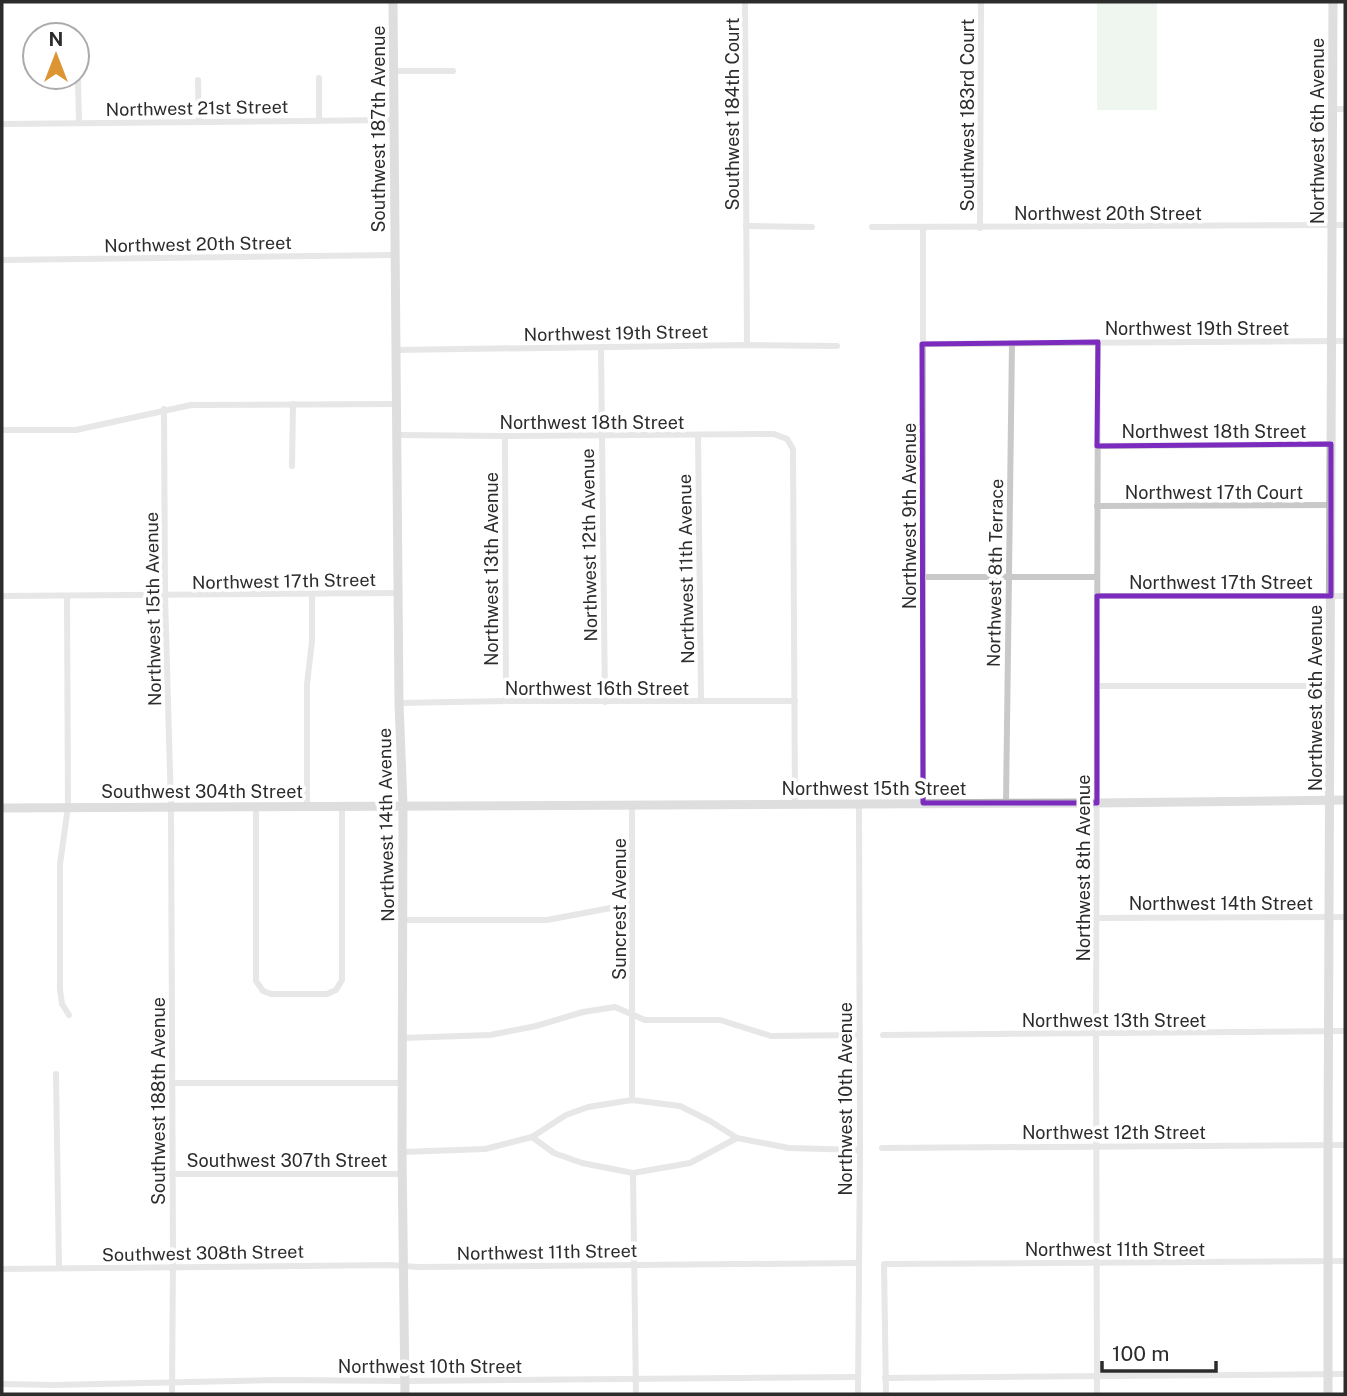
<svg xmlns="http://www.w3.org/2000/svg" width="1347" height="1396" viewBox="0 0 1347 1396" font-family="'Public Sans',sans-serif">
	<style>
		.green { fill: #daeadc }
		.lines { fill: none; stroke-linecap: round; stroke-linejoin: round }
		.street { stroke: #c9c9c9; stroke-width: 6 }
		.secondary { stroke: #b6b6b6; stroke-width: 9 }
		.marked { fill: none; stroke: #7b2cbf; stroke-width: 5; stroke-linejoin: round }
		.labels { text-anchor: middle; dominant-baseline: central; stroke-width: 7; stroke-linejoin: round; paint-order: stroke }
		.street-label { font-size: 18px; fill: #2c2c2c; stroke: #fff }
	</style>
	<rect width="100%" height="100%" fill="#fff"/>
	<!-- green -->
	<rect class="green" x="1097" y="2" width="60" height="108"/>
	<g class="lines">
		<!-- street -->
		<g class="street">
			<path d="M 745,2 L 747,345"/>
			<path d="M 393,71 L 453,71"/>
			<path d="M 319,78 L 319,121"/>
			<path d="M 78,80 L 79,123"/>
			<path d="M 198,80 L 199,122"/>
			<path d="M 1333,109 L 1345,109"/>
			<path d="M 2,124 L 393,120"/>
			<path d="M 746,226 L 812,227"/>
			<path d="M 872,227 L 1345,225"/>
			<path d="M 923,228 L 923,803"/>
			<path d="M 980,228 L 981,2"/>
			<path d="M 2,260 L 394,255"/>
			<path d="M 922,344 L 1345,341"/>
			<path d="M 601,347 L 605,702"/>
			<path d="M 395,350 L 747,345 L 837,346"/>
			<path d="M 164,409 L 165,596 L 171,808 L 173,1254 L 172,1394"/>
			<path d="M 2,430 L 76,430 L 191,405 L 395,404"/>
			<path d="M 396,435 L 505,436 L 774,434 L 787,439 L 793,449 L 795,803"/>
			<path d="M 505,436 L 506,701"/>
			<path d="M 698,436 L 701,701"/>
			<path d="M 1097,446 L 1331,444"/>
			<path d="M 292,466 L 293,404"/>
			<path d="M 1097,506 L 1331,505"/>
			<path d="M 923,577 L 1097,577"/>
			<path d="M 2,596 L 398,593"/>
			<path d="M 67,596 L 68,807 L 60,864 L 60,990 L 62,1004 L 69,1015"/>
			<path d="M 1097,596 L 1345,596"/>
			<path d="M 1097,686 L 1331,686"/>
			<path d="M 399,703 L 506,701 L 795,701"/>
			<path d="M 1006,803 L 1012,343"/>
			<path d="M 632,805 L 632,1100"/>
			<path d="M 307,806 L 307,684 L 312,641 L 312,594"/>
			<path d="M 256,807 L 256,981 L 263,991 L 271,994 L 327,994 L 336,990 L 342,980 L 342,806"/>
			<path d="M 1096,918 L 1345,917"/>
			<path d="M 404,920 L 547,920 L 632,904"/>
			<path d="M 883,1035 L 1345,1031"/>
			<path d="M 402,1038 L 490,1035 L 536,1026 L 583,1012 L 615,1007 L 645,1020 L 720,1020 L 771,1036 L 859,1035"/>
			<path d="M 56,1074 L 59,1268"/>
			<path d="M 172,1083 L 402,1083"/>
			<path d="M 532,1137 L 554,1153 L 582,1163 L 633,1173 L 690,1163 L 737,1138"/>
			<path d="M 882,1148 L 1345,1145"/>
			<path d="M 402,1152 L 485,1149 L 532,1137 L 566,1115 L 588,1107 L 632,1100 L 680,1106 L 710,1121 L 737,1138 L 789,1148 L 860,1150"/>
			<path d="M 633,1173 L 636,1394"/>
			<path d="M 172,1174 L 402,1174"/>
			<path d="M 2,1269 L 390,1265 L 418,1267 L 859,1263"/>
			<path d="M 885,1378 L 1345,1374"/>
			<path d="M 2,1384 L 54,1385 L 280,1380 L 405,1381 L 858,1377"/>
			<path d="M 858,1394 L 860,1150 L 859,804"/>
			<path d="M 886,1394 L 884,1264 L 1345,1261"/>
			<path d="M 1097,1394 L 1096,1034 L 1098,342"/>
		</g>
		<!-- secondary -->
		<g class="secondary">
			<path d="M 393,2 L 399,703 L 403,805 L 402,1152 L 405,1394"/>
			<path d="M 2,808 L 1097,803 L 1345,800"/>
			<path d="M 1328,1394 L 1328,1145 L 1333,2"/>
		</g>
	</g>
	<!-- marked area -->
	<path d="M0 0H1347V1396H0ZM 1098,342 L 1097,446 L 1331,444 L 1331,596 L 1097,596 L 1097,803 L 923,803 L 922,344 Z" fill="#fff" fill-opacity=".55" fill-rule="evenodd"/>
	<path class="marked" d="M 1098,342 L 1097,446 L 1331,444 L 1331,596 L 1097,596 L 1097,803 L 923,803 L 922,344 Z"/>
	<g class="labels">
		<!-- street labels -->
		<g class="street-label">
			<text transform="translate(197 108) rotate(-1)">Northwest 21st Street</text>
			<text transform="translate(732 114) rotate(-90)">Southwest 184th Court</text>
			<text transform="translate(967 115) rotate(-90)">Southwest 183rd Court</text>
			<text transform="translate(378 129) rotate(-90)">Southwest 187th Avenue</text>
			<text transform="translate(1317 131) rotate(-90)">Northwest 6th Avenue</text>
			<text x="1108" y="213">Northwest 20th Street</text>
			<text transform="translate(198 244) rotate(-1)">Northwest 20th Street</text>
			<text x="1197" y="328">Northwest 19th Street</text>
			<text transform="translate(616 333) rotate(-1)">Northwest 19th Street</text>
			<text x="592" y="422">Northwest 18th Street</text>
			<text x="1214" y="431">Northwest 18th Street</text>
			<text x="1214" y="492">Northwest 17th Court</text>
			<text transform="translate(909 516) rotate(-90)">Northwest 9th Avenue</text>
			<text transform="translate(589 545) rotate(-91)">Northwest 12th Avenue</text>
			<text transform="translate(491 569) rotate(-90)">Northwest 13th Avenue</text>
			<text transform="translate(686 569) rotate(-91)">Northwest 11th Avenue</text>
			<text transform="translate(995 573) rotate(-89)">Northwest 8th Terrace</text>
			<text transform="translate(284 581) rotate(-1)">Northwest 17th Street</text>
			<text x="1221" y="582">Northwest 17th Street</text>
			<text transform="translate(153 609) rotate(-91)">Northwest 15th Avenue</text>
			<text x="597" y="688">Northwest 16th Street</text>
			<text transform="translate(1315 698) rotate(-90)">Northwest 6th Avenue</text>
			<text x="874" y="788">Northwest 15th Street</text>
			<text x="202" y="791">Southwest 304th Street</text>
			<text transform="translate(386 825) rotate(-91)">Northwest 14th Avenue</text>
			<text transform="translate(1083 868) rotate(-90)">Northwest 8th Avenue</text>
			<text x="1221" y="903">Northwest 14th Street</text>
			<text transform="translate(619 909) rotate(-90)">Suncrest Avenue</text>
			<text x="1114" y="1020">Northwest 13th Street</text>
			<text transform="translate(845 1099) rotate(-90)">Northwest 10th Avenue</text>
			<text transform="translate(158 1101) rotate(-90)">Southwest 188th Avenue</text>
			<text x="1114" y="1132">Northwest 12th Street</text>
			<text x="287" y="1160">Southwest 307th Street</text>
			<text x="1115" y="1249">Northwest 11th Street</text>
			<text transform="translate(547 1252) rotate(-1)">Northwest 11th Street</text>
			<text transform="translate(203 1253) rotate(-1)">Southwest 308th Street</text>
			<text x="430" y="1366">Northwest 10th Street</text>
		</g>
	</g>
	<!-- border -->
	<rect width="1347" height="1396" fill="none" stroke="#2c2c2c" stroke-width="7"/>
	<!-- north arrow -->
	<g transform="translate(56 56)"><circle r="33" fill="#ffffff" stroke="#ababab" stroke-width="2"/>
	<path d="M0-5L12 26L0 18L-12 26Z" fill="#dd9534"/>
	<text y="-10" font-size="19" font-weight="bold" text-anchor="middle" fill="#2c2c2c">N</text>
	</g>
	<!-- scale -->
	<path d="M1102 1361v10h114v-10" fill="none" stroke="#2c2c2c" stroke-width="3.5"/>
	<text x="1112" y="1361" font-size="21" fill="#2c2c2c" stroke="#ffffff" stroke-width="5" paint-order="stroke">100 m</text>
</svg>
